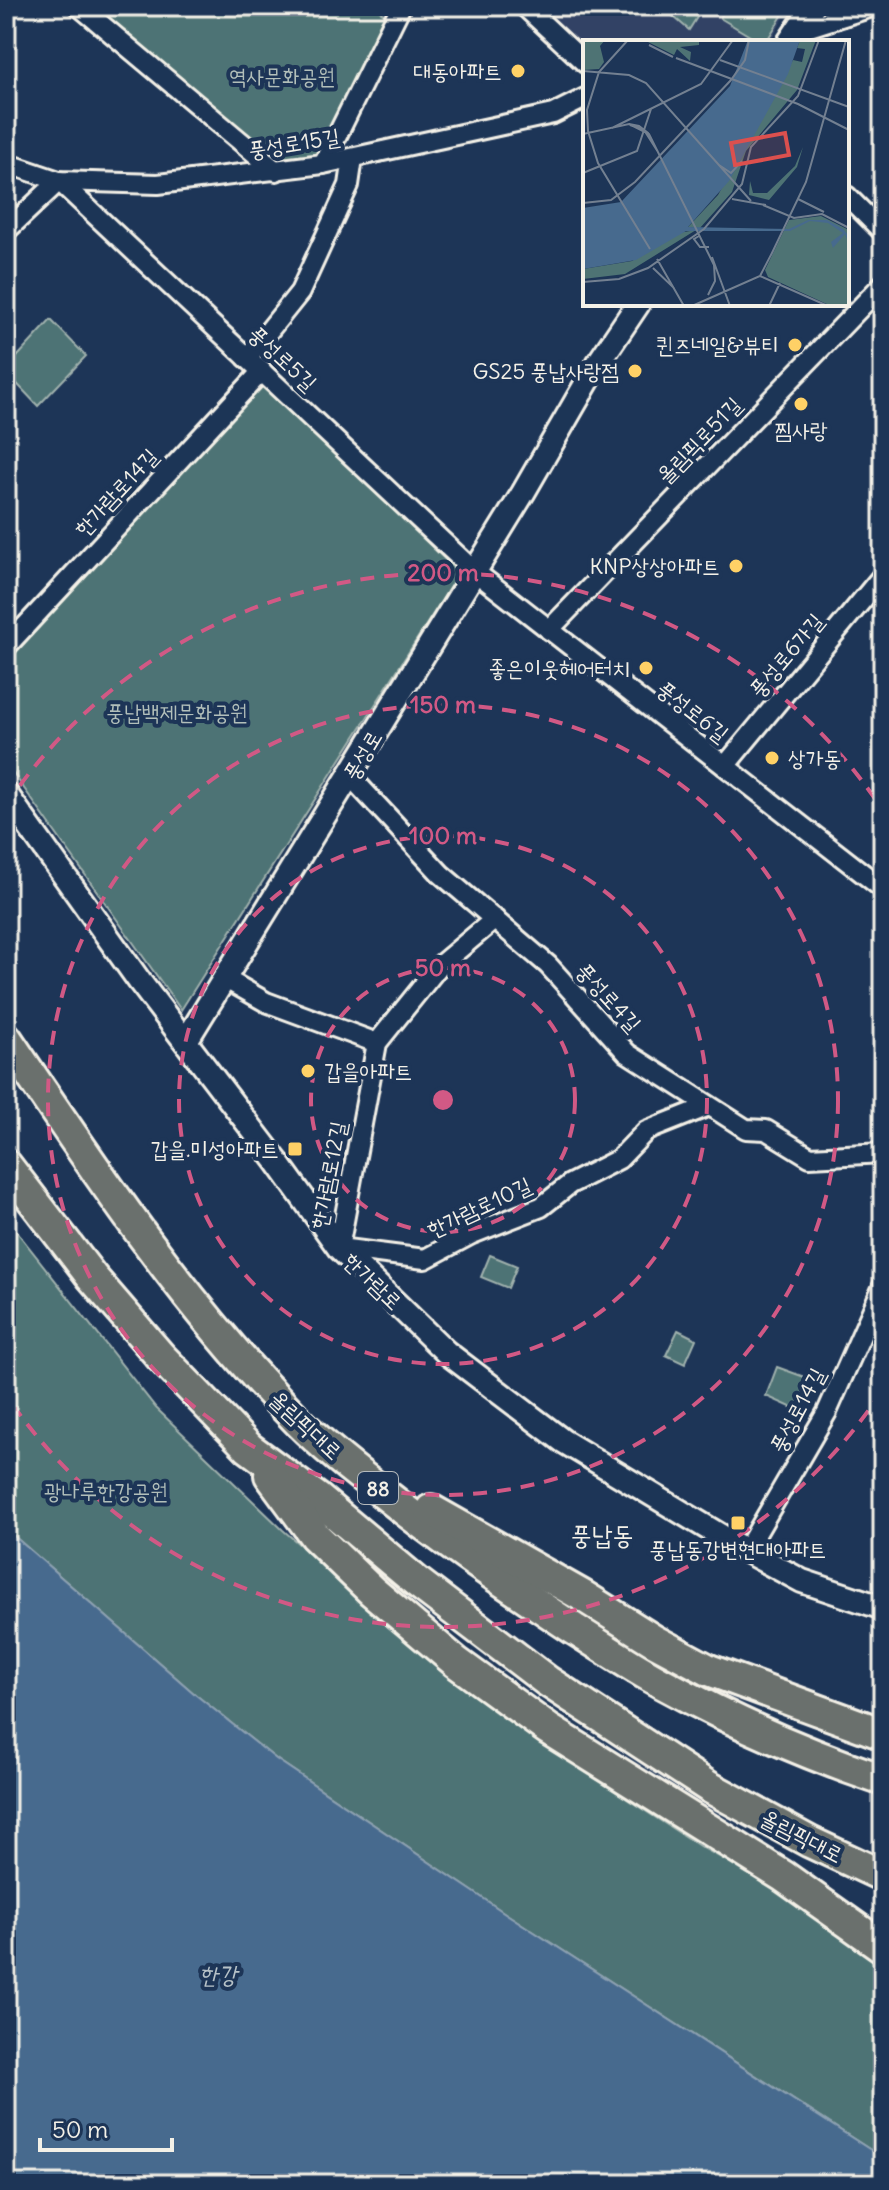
<svg xmlns="http://www.w3.org/2000/svg" width="889" height="2190" viewBox="0 0 889 2190" font-family="Delius,'Poor Story',sans-serif">
	<style>
		.built { fill: #304265 }
		.green { fill: #4e7374; stroke: #a1b2ae; stroke-width: 2 }
		.water { fill: #476a8e; stroke: #8ca0b2; stroke-width: 2 }
		.lines { fill: none; stroke-linecap: round; stroke-linejoin: round }
		.minor-casing { stroke: #f4f1e8; stroke-width: 24 }
		.tertiary-casing { stroke: #f4f1e8; stroke-width: 28 }
		.trunk-casing { stroke: #f4f1e8; stroke-width: 36 }
		.minor { stroke: #1d3557; stroke-width: 18 }
		.tertiary { stroke: #1d3557; stroke-width: 22 }
		.trunk { stroke: #6a706d; stroke-width: 30 }
		.ring { fill: none; stroke: #d15985; stroke-width: 4; stroke-dasharray: 14 10 }
		.poi-dot { fill: #ffd166; stroke: #1d3557; stroke-width: 3 }
		.labels { text-anchor: middle; dominant-baseline: central; stroke-width: 8; stroke-linejoin: round; paint-order: stroke }
		.shield { fill: #1d3557; stroke: #b4b9bc; stroke-width: 2 }
		.shield-label { font-size: 20px; font-weight: bold; fill: #f4f1e8 }
		.poi-label { font-size: 22px; fill: #f4f1e8; stroke: #1d3557; text-anchor: end }
		.park-label { font-size: 22px; fill: #b2bfba; stroke: #1d3557 }
		.street-label { font-size: 22px; fill: #f4f1e8; stroke: #1d3557 }
		.water-label { font-size: 24px; font-style: italic; fill: #b7c2c8; stroke: #1d3557 }
		.quarter-label { font-size: 26px; fill: #f4f1e8; stroke: #1d3557 }
		.inset-road { fill: none; stroke: #738091; stroke-width: 2 }
		.view { fill: #dc504e; fill-opacity: 0.15; stroke: #dc504e; stroke-width: 4 }
		.inset-edge { fill: none; stroke: #f4f1e8; stroke-width: 4 }
		.centre { fill: #d15985; stroke: #1d3557; stroke-width: 4 }
		.ring-label { font-size: 24px; text-anchor: middle; font-weight: bold; fill: #d15985; stroke: #1d3557; stroke-width: 8; stroke-linejoin: round; paint-order: stroke }
	</style>
	<rect width="100%" height="100%" fill="#1d3557"/>
	<filter id="ink" filterUnits="userSpaceOnUse"><feTurbulence type="fractalNoise" baseFrequency=".0125" numOctaves="2"/><feDisplacementMap in="SourceGraphic" scale="16" xChannelSelector="R" yChannelSelector="G"/><feConvolveMatrix kernelMatrix="1 2 1 2 8 2 1 2 1" color-interpolation-filters="sRGB"/></filter>
	<g filter="url(#ink)">
		<!-- built -->
		<path class="built" d="M 539,6 L 791,6 L 770,42 L 585,42 L 585,50 Z"/>
		<!-- green -->
		<g class="green">
			<path d="M 102,6 L 373,6 L 388,17 L 320,154 L 277,162 L 118,31 L 106,15 Z"/>
			<path d="M 661,6 L 704,6 L 689,30 Z"/>
			<path d="M 727,6 L 788,6 L 766,42 L 760,42 L 720,18 Z"/>
			<path d="M 51,320 L 86,356 L 38,406 L 6,372 L 6,369 Z"/>
			<path d="M 261,382 L 459,573 L 181,1010 L 6,763 L 6,657 Z"/>
			<path d="M 6,1218 L 156,1408 L 283,1530 L 404,1636 L 530,1736 L 701,1847 L 883,1945 L 883,2158 L 505,1913 L 276,1759 L 196,1695 L 6,1529 Z"/>
			<path d="M 490,1255 L 517,1266 L 508,1288 L 481,1277 Z"/>
			<path d="M 678,1330 L 696,1339 L 685,1364 L 666,1355 Z"/>
			<path d="M 777,1367 L 810,1379 L 795,1409 L 766,1396 Z"/>
		</g>
		<!-- water -->
		<path class="water" d="M 6,1529 L 196,1695 L 276,1759 L 505,1913 L 883,2158 L 883,2184 L 6,2184 Z"/>
		<g class="lines">
			<defs>
				<g id="minor">
					<path d="M 79,6 L 276,171"/>
					<path d="M 524,6 L 585,63"/>
					<path d="M 797,31 L 875,6"/>
					<path d="M 6,163 L 59,181 L 158,184 L 323,164 L 553,114 L 585,98"/>
					<path d="M 323,164 L 401,6"/>
					<path d="M 847,196 L 883,232"/>
					<path d="M 6,231 L 59,181 L 474,571 L 883,889"/>
					<path d="M 247,358 L 300,292 L 349,185 L 353,158"/>
					<path d="M 549,630 L 883,284"/>
					<path d="M 6,647 L 262,371"/>
					<path d="M 725,766 L 883,575"/>
					<path d="M 350,776 L 441,874 L 548,965 L 627,1053 L 746,1129 L 766,1130 L 810,1157 L 883,1153"/>
					<path d="M 495,919 L 439,966 L 377,1043 L 339,1248 L 425,1259 L 472,1234 L 541,1207 L 570,1184 L 619,1159 L 646,1131 L 709,1106"/>
					<path d="M 224,978 L 266,1002 L 377,1043"/>
					<path d="M 746,1551 L 827,1412 L 883,1286"/>
				</g>
				<g id="tertiary">
					<path d="M 789,42 L 813,6"/>
					<path d="M 6,794 L 140,982 L 278,1163 L 339,1248 L 446,1352 L 563,1441 L 746,1551 L 802,1581 L 883,1608"/>
					<path d="M 186,1041 L 523,493 L 597,365 L 638,304"/>
				</g>
				<g id="trunk">
					<path d="M 6,1038 C 96,1172 186,1307 299,1422 C 332,1455 370,1482 406,1511 C 460,1553 517,1591 574,1629 C 603,1647 632,1667 662,1683 C 733,1722 806,1754 883,1780"/>
					<path d="M 6,1165 L 92,1277 L 161,1357 L 249,1448 L 317,1498 L 417,1582 L 547,1681 L 709,1787 L 810,1842 L 883,1876"/>
					<path d="M 270,1475 L 315,1536 L 372,1591 L 456,1662 L 548,1729 L 783,1876 L 883,1947"/>
					<path d="M 431,1510 L 583,1596 L 653,1640 L 709,1670 L 883,1734"/>
				</g>
			</defs>
			<!-- minor casing -->
			<use href="#minor" class="minor-casing"/>
			<!-- tertiary casing -->
			<use href="#tertiary" class="tertiary-casing"/>
			<!-- trunk casing -->
			<use href="#trunk" class="trunk-casing"/>
			<!-- minor -->
			<use href="#minor" class="minor"/>
			<!-- tertiary -->
			<use href="#tertiary" class="tertiary"/>
			<!-- trunk -->
			<use href="#trunk" class="trunk"/>
		</g>
	</g>
	<!-- distance rings -->
	<g class="ring">
		<circle cx="443" cy="1100" r="132"/>
		<circle cx="443" cy="1100" r="264"/>
		<circle cx="443" cy="1100" r="395"/>
		<path d="M882 1391A527 527 0 0 1 6 1395M6 805A527 527 0 0 1 882 809"/>
	</g>
	<!-- markers -->
	<g class="poi-dot">
		<circle cx="518" cy="71" r="8"/>
		<circle cx="795" cy="345" r="8"/>
		<circle cx="635" cy="371" r="8"/>
		<circle cx="801" cy="404" r="8"/>
		<circle cx="736" cy="566" r="8"/>
		<circle cx="646" cy="668" r="8"/>
		<circle cx="772" cy="758" r="8"/>
		<circle cx="308" cy="1071" r="8"/>
		<rect x="287" y="1141" width="16" height="16" rx="4"/>
		<rect x="730" y="1515" width="16" height="16" rx="4"/>
	</g>
	<g class="labels">
		<!-- shield labels -->
		<rect class="shield" x="358" y="1472" width="40" height="32" rx="6"/>
		<g class="shield-label">
			<text x="378" y="1488">88</text>
		</g>
		<!-- poi labels -->
		<g class="poi-label">
			<text x="502" y="71">대동아파트</text>
			<text x="779" y="345">퀸즈네일&amp;뷰티</text>
			<text x="619" y="371">GS25 풍납사랑점</text>
			<text x="801" y="430" text-anchor="middle">찜사랑</text>
			<text x="720" y="566">KNP상상아파트</text>
			<text x="630" y="668">좋은이웃헤어터치</text>
			<text x="788" y="758" text-anchor="start">상가동</text>
			<text x="324" y="1071" text-anchor="start">갑을아파트</text>
			<text x="279" y="1149">갑을.미성아파트</text>
			<text x="738" y="1549" text-anchor="middle">풍납동강변현대아파트</text>
		</g>
		<!-- park labels -->
		<g class="park-label">
			<text x="282" y="76">역사문화공원</text>
			<text x="177" y="712">풍납백제문화공원</text>
			<text x="106" y="1491">광나루한강공원</text>
		</g>
		<!-- street labels -->
		<g class="street-label">
			<text transform="translate(294 143) rotate(-9)">풍성로15길</text>
			<text transform="translate(283 358) rotate(43)">풍성로5길</text>
			<text transform="translate(699 440) rotate(-46)">올림픽로51길</text>
			<text transform="translate(116 492) rotate(-47)">한가람로14길</text>
			<text transform="translate(786 655) rotate(-50)">풍성로6가길</text>
			<text transform="translate(693 711) rotate(38)">풍성로6길</text>
			<text transform="translate(362 755) rotate(-59)">풍성로</text>
			<text transform="translate(609 997) rotate(48)">풍성로4길</text>
			<text transform="translate(328 1175) rotate(-79)">한가람로12길</text>
			<text transform="translate(479 1207) rotate(-25)">한가람로10길</text>
			<text transform="translate(373 1281) rotate(44)">한가람로</text>
			<text transform="translate(797 1410) rotate(-62)">풍성로14길</text>
			<text transform="translate(306 1425) rotate(43)">올림픽대로</text>
			<text transform="translate(802 1836) rotate(27)">올림픽대로</text>
		</g>
		<!-- water labels -->
		<g class="water-label">
			<text x="218" y="1974">한강</text>
		</g>
		<!-- quarter labels -->
		<g class="quarter-label">
			<text x="602" y="1534">풍납동</text>
		</g>
	</g>
	<!-- overview -->
	<g transform="translate(583 40)">
		<rect width="266" height="266" fill="#1d3557"/>
		<path d="M 0,0 L 22,0 L 17,6 L 21,22 L 16,29 L 0,30 ZM 116,0 L 116,5 L 97,7 L 108,12 L 107,21 L 94,9 L 91,15 L 65,2 ZM 217,0 L 233,0 L 214,50 L 163,111 L 149,152 L 117,188 L 105,187 L 135,155 L 210,20 L 219,22 L 222,9 L 214,8 ZM 220,107 L 214,127 L 186,160 L 166,155 L 167,141 L 170,153 L 184,153 L 212,126 ZM 238,176 L 266,190 L 266,266 L 248,266 L 185,237 L 182,230 L 206,180 ZM 113,190 L 42,234 L 0,239 L 0,229 L 49,221 L 95,193 Z" fill="#4e7374"/>
		<path d="M 165,0 L 217,0 L 205,34 L 146,141 L 105,187 L 206,189 L 225,180 L 244,180 L 260,189 L 265,195 L 266,204 L 262,194 L 250,208 L 248,202 L 260,193 L 245,183 L 227,181 L 207,191 L 103,191 L 53,220 L 0,229 L 0,168 L 38,162 L 147,46 Z" fill="#476a8e"/>
		<path class="inset-road" d="M 45,0 L 16,32 L 4,70 L 5,91 L 15,123 L 67,209M 66,5 L 90,17M 93,18 L 215,64 L 266,90M 137,20 L 266,67M 0,31 L 46,35 L 63,43 L 168,161M 46,84 L 56,86 L 65,93 L 75,112 L 61,90 L 47,85M 29,88 L 118,44 L 150,0M 0,94 L 46,84 L 66,94 L 131,225 L 132,241 L 125,255M 136,125 L 148,133 L 159,121M 0,133 L 54,111 L 68,69M 149,159 L 183,165M 215,159 L 241,172M 0,163 L 28,160 L 52,142 L 148,40 L 162,20 L 166,0M 180,165 L 211,178 L 239,174 L 266,188M 116,196 L 111,199 L 117,207 L 126,207M 188,215 L 223,142 L 263,0M 129,217 L 147,266M 74,219 L 101,266M 70,228 L 91,248M 177,236 L 245,266M 0,242 L 36,239 L 65,228 L 121,189 L 159,144 L 168,107 L 215,56 L 236,0M 109,266 L 177,236 L 190,211M 186,266 L 197,243"/>
		<path class="view" d="M 202,93 L 206,115 L 152,125 L 148,103 Z"/>
		<rect width="266" height="266" class="inset-edge"/>
	</g>
	<circle cx="443" cy="1100" r="12" class="centre"/>
	<g class="ring-label">
		<text x="443" y="581">200 m</text>
		<text x="443" y="713">150 m</text>
		<text x="443" y="844">100 m</text>
		<text x="443" y="976">50 m</text>
	</g>
	<!-- margin -->
	<rect width="889" height="2190" fill="none" stroke="#1d3557" stroke-width="32"/>
	<rect x="16" y="16" width="857" height="2158" fill="none" stroke="#f4f1e8" stroke-width="3" filter="url(#ink)"/>
	<!-- scale -->
	<path d="M40 2138v12h132v-12" fill="none" stroke="#f4f1e8" stroke-width="4"/>
	<text x="52" y="2138" font-size="24" fill="#f4f1e8" stroke="#1d3557" stroke-width="6" paint-order="stroke">50 m</text>
</svg>
